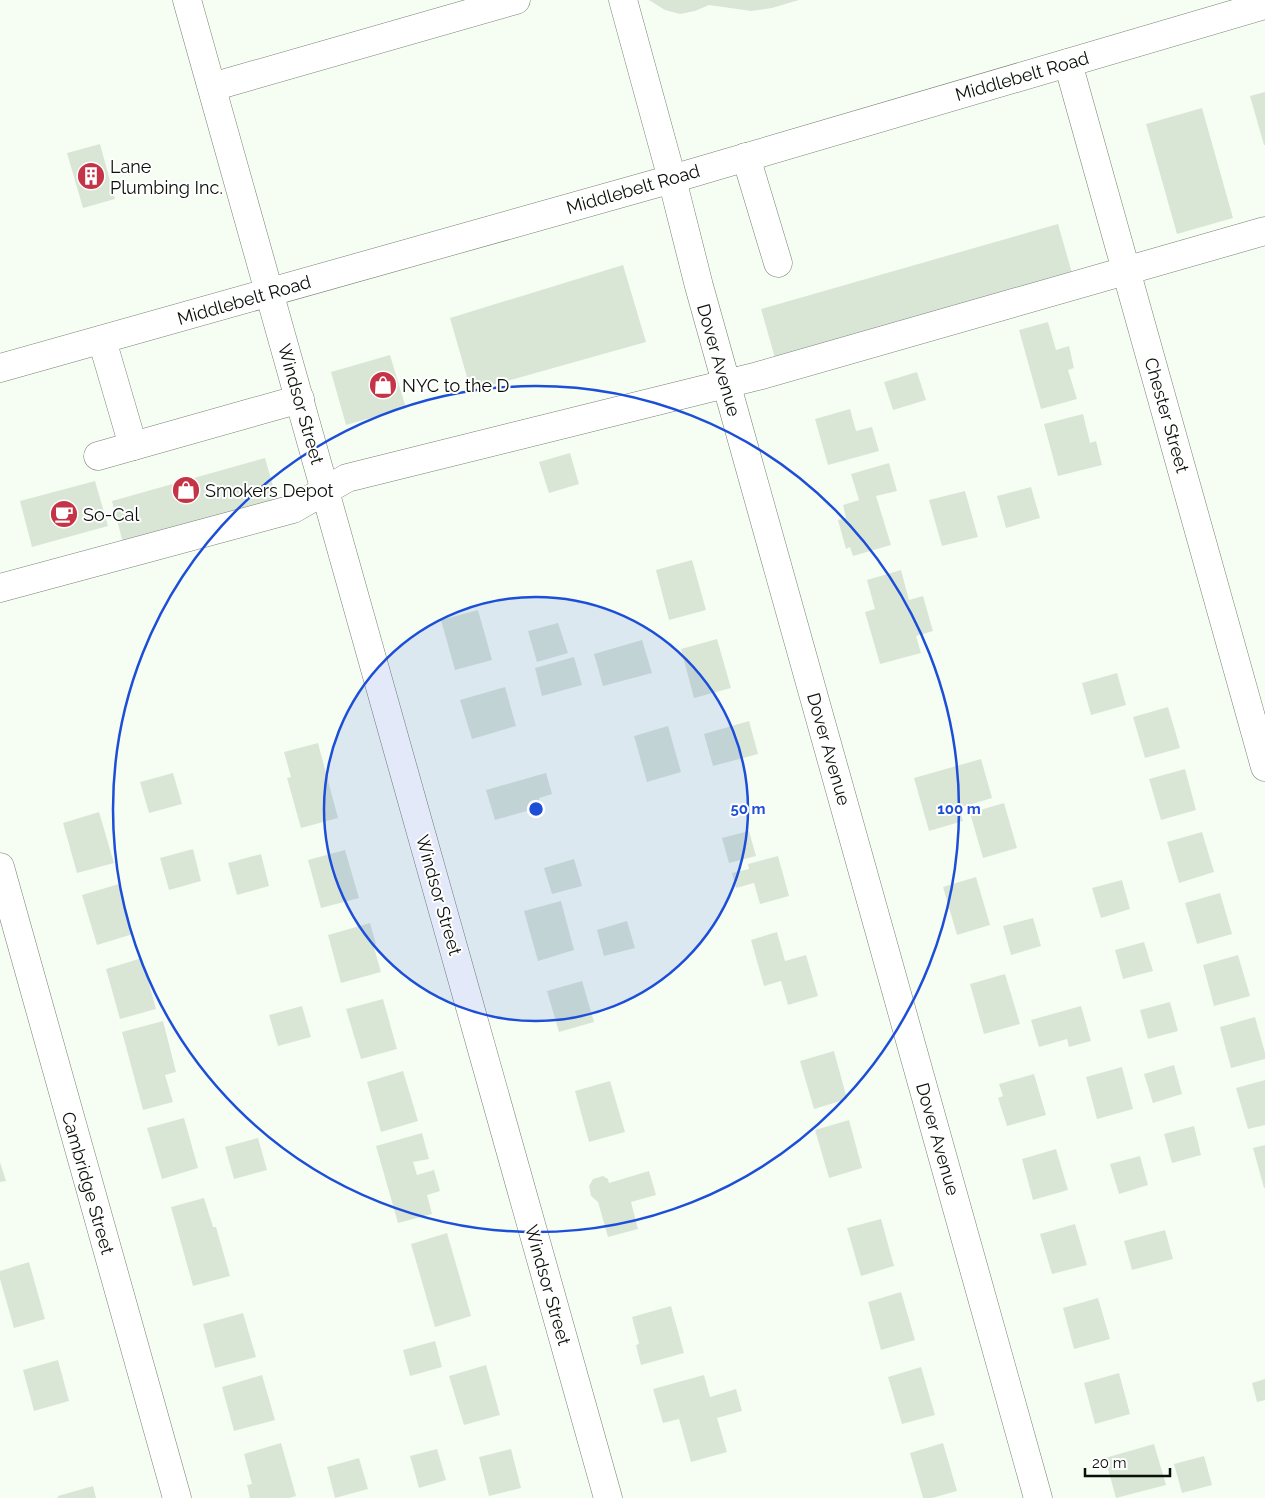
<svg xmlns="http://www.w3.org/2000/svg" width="1265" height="1498" viewBox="0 0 1265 1498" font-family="Raleway,sans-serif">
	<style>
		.building { fill: #d9e6d6 }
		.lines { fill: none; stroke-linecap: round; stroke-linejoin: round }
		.minor-casing { stroke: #758172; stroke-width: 29 }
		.major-casing { stroke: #758172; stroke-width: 29 }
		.minor { stroke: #fff; stroke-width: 28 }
		.major { stroke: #fff; stroke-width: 28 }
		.ring { fill: none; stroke: #1d4ed8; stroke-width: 2.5 }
		.labels { text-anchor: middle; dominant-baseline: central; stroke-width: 4; stroke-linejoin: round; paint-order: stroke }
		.street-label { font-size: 18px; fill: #0a0f09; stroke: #fff }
		.poi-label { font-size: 18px; fill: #0a0f09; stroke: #fff; text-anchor: start }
		.centre { fill: #1d4ed8; stroke: #fff; stroke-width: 2.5 }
		.ring-label { font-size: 15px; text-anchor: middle; font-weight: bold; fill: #1d4ed8; stroke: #fff; stroke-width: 4; stroke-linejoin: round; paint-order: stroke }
	</style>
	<rect width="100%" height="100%" fill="#f6fef4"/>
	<!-- building -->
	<g class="building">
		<path d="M 649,0 L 799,0 L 772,8 L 751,11 L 709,5 L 695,11 L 680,14 L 665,10 Z"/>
		<path d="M 1265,92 L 1265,145 L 1264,145 L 1250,96 Z"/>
		<path d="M 1202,108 L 1233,218 L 1177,234 L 1146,124 Z"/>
		<path d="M 100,144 L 115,199 L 83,208 L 67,153 Z"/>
		<path d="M 1058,224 L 1072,273 L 775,358 L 761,309 Z"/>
		<path d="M 623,265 L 646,342 L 471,391 L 450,318 Z"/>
		<path d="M 1048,322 L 1056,350 L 1069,346 L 1074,368 L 1068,370 L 1077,399 L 1041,409 L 1019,330 Z"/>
		<path d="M 390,355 L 406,408 L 346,425 L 331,372 Z"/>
		<path d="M 917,372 L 926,400 L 893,410 L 884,382 Z"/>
		<path d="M 850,409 L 856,431 L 872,427 L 879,451 L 828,465 L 815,419 Z"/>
		<path d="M 1083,414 L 1090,443 L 1096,441 L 1102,465 L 1058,476 L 1044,424 Z"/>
		<path d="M 570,453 L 579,484 L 549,493 L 539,462 Z"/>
		<path d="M 265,458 L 277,500 L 123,543 L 112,501 Z"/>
		<path d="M 889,463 L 897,491 L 876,496 L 891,545 L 853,556 L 850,547 L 846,549 L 838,520 L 846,518 L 843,505 L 859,500 L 851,474 Z"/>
		<path d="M 95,481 L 108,526 L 32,547 L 20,501 Z"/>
		<path d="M 1031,487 L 1040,518 L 1006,528 L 997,496 Z"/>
		<path d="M 965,491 L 978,537 L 942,546 L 929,500 Z"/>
		<path d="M 692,560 L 706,610 L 669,620 L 656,570 Z"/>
		<path d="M 901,570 L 909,600 L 923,596 L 933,631 L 916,636 L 921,653 L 880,664 L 865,612 L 875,609 L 867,580 Z"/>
		<path d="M 478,610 L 492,660 L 455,670 L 441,620 Z"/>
		<path d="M 558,623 L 568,653 L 537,662 L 528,631 Z"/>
		<path d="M 717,639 L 731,688 L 694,698 L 681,649 Z"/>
		<path d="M 642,640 L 652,673 L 603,686 L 594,654 Z"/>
		<path d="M 574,657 L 582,685 L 542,696 L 535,668 Z"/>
		<path d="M 1117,673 L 1126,705 L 1091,715 L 1082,683 Z"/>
		<path d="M 505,687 L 516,726 L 472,739 L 460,700 Z"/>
		<path d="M 1168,707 L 1180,748 L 1145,758 L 1133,717 Z"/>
		<path d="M 749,721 L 758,754 L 713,766 L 704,734 Z"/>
		<path d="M 668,726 L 681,772 L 647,782 L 634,736 Z"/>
		<path d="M 318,743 L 338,818 L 301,828 L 287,778 L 291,777 L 284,752 Z"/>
		<path d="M 981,759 L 992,798 L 959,808 L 963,821 L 929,831 L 914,778 Z"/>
		<path d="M 1185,769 L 1196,810 L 1161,820 L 1149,779 Z"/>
		<path d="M 173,773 L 182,804 L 149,813 L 140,782 Z"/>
		<path d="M 546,773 L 552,794 L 539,798 L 541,807 L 495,820 L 486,790 Z"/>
		<path d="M 1004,803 L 1017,848 L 983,858 L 970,813 Z"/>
		<path d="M 99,812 L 114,863 L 77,873 L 63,823 Z"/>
		<path d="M 749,831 L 756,856 L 729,863 L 722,838 Z"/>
		<path d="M 1202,832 L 1214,872 L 1179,883 L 1167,842 Z"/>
		<path d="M 193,849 L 201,881 L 169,890 L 160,858 Z"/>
		<path d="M 345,850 L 359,898 L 321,908 L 308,860 Z"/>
		<path d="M 261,854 L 269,886 L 237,895 L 228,863 Z"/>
		<path d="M 778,856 L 789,896 L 760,904 L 754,883 L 736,888 L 732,873 L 749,869 L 748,864 Z"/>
		<path d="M 574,859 L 582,886 L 552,894 L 544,868 Z"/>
		<path d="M 976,877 L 990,925 L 957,935 L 943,887 Z"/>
		<path d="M 1122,880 L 1130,909 L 1101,918 L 1092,888 Z"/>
		<path d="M 119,884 L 133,934 L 97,945 L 82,895 Z"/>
		<path d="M 1220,893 L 1232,934 L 1197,944 L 1185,903 Z"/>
		<path d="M 561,901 L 574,950 L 538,961 L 524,911 Z"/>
		<path d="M 1033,918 L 1041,946 L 1011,955 L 1003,926 Z"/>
		<path d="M 627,921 L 635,948 L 604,956 L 597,930 Z"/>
		<path d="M 370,923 L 376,944 L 373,944 L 381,972 L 341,983 L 328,935 Z"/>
		<path d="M 777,932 L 785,961 L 806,955 L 818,996 L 788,1005 L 781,981 L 764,986 L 751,940 Z"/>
		<path d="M 1144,942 L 1153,971 L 1123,979 L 1115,950 Z"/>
		<path d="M 1238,955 L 1250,996 L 1214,1006 L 1203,965 Z"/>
		<path d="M 142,958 L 156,1009 L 120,1019 L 106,969 Z"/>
		<path d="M 1005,974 L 1020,1024 L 984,1034 L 970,984 Z"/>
		<path d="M 582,981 L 594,1022 L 559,1032 L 547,991 Z"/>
		<path d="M 383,999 L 397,1049 L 361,1059 L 346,1009 Z"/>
		<path d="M 1170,1002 L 1178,1031 L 1148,1039 L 1140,1010 Z"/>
		<path d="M 302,1006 L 311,1037 L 278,1046 L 269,1015 Z"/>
		<path d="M 1081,1006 L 1091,1041 L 1069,1047 L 1067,1039 L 1039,1047 L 1031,1020 Z"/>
		<path d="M 1255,1017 L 1265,1053 L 1265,1059 L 1231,1068 L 1220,1027 Z"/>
		<path d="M 163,1021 L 176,1072 L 165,1075 L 173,1102 L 143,1110 L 122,1032 Z"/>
		<path d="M 834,1051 L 847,1099 L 814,1109 L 800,1061 Z"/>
		<path d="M 1174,1065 L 1182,1094 L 1153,1103 L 1144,1074 Z"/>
		<path d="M 1122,1067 L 1133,1109 L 1097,1119 L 1086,1077 Z"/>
		<path d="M 403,1071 L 418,1121 L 381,1132 L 367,1082 Z"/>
		<path d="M 1034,1074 L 1046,1115 L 1007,1126 L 998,1098 L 1003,1096 L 999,1084 Z"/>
		<path d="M 1265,1080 L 1265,1125 L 1248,1129 L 1236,1088 Z"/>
		<path d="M 610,1081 L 625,1132 L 589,1142 L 575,1091 Z"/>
		<path d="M 184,1118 L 198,1168 L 162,1179 L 147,1128 Z"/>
		<path d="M 849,1120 L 862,1168 L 829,1178 L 815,1130 Z"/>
		<path d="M 1194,1126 L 1201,1155 L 1172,1163 L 1164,1134 Z"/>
		<path d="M 422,1133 L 429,1159 L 413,1162 L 417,1175 L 434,1170 L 440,1191 L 427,1195 L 432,1214 L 398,1223 L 376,1146 Z"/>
		<path d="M 258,1138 L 267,1170 L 234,1179 L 225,1147 Z"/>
		<path d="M 1265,1145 L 1265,1188 L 1264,1188 L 1253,1148 Z"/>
		<path d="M 1056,1149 L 1068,1190 L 1033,1200 L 1022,1159 Z"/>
		<path d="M 1140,1156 L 1148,1185 L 1119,1194 L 1110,1164 Z"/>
		<path d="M 0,1162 L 6,1181 L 0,1182 Z"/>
		<path d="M 649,1171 L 656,1195 L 631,1202 L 638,1229 L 608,1237 L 598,1202 L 591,1196 L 589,1186 L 593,1179 L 603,1176 L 608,1179 L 609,1183 Z"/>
		<path d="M 204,1198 L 213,1227 L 216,1227 L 230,1276 L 193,1286 L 171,1207 Z"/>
		<path d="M 881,1219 L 894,1266 L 861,1276 L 847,1228 Z"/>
		<path d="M 1075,1224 L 1087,1265 L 1052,1274 L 1040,1234 Z"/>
		<path d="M 1165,1230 L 1173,1259 L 1132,1270 L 1124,1241 Z"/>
		<path d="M 447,1233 L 471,1316 L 435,1327 L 411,1244 Z"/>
		<path d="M 29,1262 L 45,1319 L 14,1328 L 0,1279 L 0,1271 Z"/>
		<path d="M 901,1292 L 915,1340 L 881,1350 L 868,1302 Z"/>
		<path d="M 1098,1298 L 1110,1339 L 1074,1349 L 1063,1308 Z"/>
		<path d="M 671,1306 L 684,1353 L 641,1365 L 636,1345 L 639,1344 L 632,1317 Z"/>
		<path d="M 243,1313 L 256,1357 L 215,1368 L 203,1324 Z"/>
		<path d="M 435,1341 L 442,1367 L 410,1376 L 403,1350 Z"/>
		<path d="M 58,1360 L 69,1401 L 34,1411 L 23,1370 Z"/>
		<path d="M 486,1365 L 500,1415 L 464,1425 L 449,1376 Z"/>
		<path d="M 921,1367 L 935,1415 L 902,1424 L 888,1377 Z"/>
		<path d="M 1119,1373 L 1130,1414 L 1095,1424 L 1084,1383 Z"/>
		<path d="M 262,1375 L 275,1420 L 234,1431 L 222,1387 Z"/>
		<path d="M 704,1375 L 710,1397 L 736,1389 L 742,1411 L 717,1418 L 727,1452 L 691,1462 L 679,1419 L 663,1423 L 653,1389 Z"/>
		<path d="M 1265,1379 L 1265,1400 L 1257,1402 L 1252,1383 Z"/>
		<path d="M 281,1443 L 296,1496 L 289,1498 L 250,1498 L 247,1485 L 252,1484 L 244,1454 Z"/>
		<path d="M 943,1443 L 957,1491 L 932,1498 L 923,1498 L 910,1453 Z"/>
		<path d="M 1154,1444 L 1166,1485 L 1116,1498 L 1105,1458 Z"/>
		<path d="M 437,1449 L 446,1480 L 419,1488 L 410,1456 Z"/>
		<path d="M 511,1449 L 521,1488 L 489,1496 L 479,1457 Z"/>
		<path d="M 1204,1456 L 1212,1485 L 1182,1493 L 1174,1464 Z"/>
		<path d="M 359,1458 L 368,1489 L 335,1498 L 327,1467 Z"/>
		<path d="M 93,1486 L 96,1498 L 58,1498 L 58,1496 Z"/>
	</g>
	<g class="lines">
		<defs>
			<g id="minor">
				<path d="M 187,0 L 608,1498"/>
				<path d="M 623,0 L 672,179 L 699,286 L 1038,1498"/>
				<path d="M 1068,63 L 1265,767"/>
				<path d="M 212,87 L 516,0"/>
				<path d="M 746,157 L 778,263"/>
				<path d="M 102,340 L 133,446"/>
				<path d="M 98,456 L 300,399"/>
				<path d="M 0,588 L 293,509 L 347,478 L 758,376 L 1265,231"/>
				<path d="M 0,867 L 177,1498"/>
			</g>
			<path id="major" d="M 0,368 L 672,179 L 1265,5"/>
		</defs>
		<!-- minor casing -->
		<use href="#minor" class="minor-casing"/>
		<!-- major casing -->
		<use href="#major" class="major-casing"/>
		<!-- minor -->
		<use href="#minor" class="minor"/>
		<!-- major -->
		<use href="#major" class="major"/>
	</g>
	<!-- distance rings -->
	<circle cx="536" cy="809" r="212" fill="#1d4ed8" fill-opacity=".12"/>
	<g class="ring">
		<circle cx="536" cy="809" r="212"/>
		<circle cx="536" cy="809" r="423"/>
	</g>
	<!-- icons -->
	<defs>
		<symbol id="building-disc" viewBox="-11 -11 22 22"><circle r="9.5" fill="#c43346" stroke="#fff"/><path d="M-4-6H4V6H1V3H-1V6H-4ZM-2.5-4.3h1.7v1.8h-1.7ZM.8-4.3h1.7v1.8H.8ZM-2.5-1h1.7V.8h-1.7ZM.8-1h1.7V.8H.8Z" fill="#fff"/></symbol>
		<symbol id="shop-disc" viewBox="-11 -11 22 22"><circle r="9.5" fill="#c43346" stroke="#fff"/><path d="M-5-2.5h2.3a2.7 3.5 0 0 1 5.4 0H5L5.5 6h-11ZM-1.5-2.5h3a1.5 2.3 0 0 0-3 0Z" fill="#fff"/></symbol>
		<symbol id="cafe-disc" viewBox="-11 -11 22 22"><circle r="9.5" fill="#c43346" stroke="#fff"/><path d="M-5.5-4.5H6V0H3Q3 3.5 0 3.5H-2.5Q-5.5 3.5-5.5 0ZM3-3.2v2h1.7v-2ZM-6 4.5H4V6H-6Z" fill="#fff"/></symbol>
	</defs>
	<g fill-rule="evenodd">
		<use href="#building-disc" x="75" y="160" width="32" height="32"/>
		<use href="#shop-disc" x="367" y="369" width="32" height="32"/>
		<use href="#shop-disc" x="170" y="474" width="32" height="32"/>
		<use href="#cafe-disc" x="48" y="498" width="32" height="32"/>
	</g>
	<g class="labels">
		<!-- street labels -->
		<g class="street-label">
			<text transform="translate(1022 76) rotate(-16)">Middlebelt Road</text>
			<text transform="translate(633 189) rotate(-16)">Middlebelt Road</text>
			<text transform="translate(244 300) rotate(-16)">Middlebelt Road</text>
			<text transform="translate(719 360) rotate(74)">Dover Avenue</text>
			<text transform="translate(301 404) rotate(74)">Windsor Street</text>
			<text transform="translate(1167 415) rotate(74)">Chester Street</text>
			<text transform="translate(829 749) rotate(74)">Dover Avenue</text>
			<text transform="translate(439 895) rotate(74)">Windsor Street</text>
			<text transform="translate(938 1139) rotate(74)">Dover Avenue</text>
			<text transform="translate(88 1183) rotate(74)">Cambridge Street</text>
			<text transform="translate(548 1285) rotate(74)">Windsor Street</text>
		</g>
		<!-- poi labels -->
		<g class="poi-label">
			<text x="110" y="166">Lane<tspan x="110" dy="21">Plumbing Inc.</tspan></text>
			<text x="402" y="385">NYC to the D</text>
			<text x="205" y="490">Smokers Depot</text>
			<text x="83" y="514">So-Cal</text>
		</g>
	</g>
	<circle cx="536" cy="809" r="8" class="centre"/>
	<g class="ring-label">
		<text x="748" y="814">50 m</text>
		<text x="959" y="814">100 m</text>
	</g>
	<!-- scale -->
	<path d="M1085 1468v8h85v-8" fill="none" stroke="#0a0f09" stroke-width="2.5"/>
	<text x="1092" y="1468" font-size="15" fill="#0a0f09" stroke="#ffffff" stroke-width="4" paint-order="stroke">20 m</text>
</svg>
